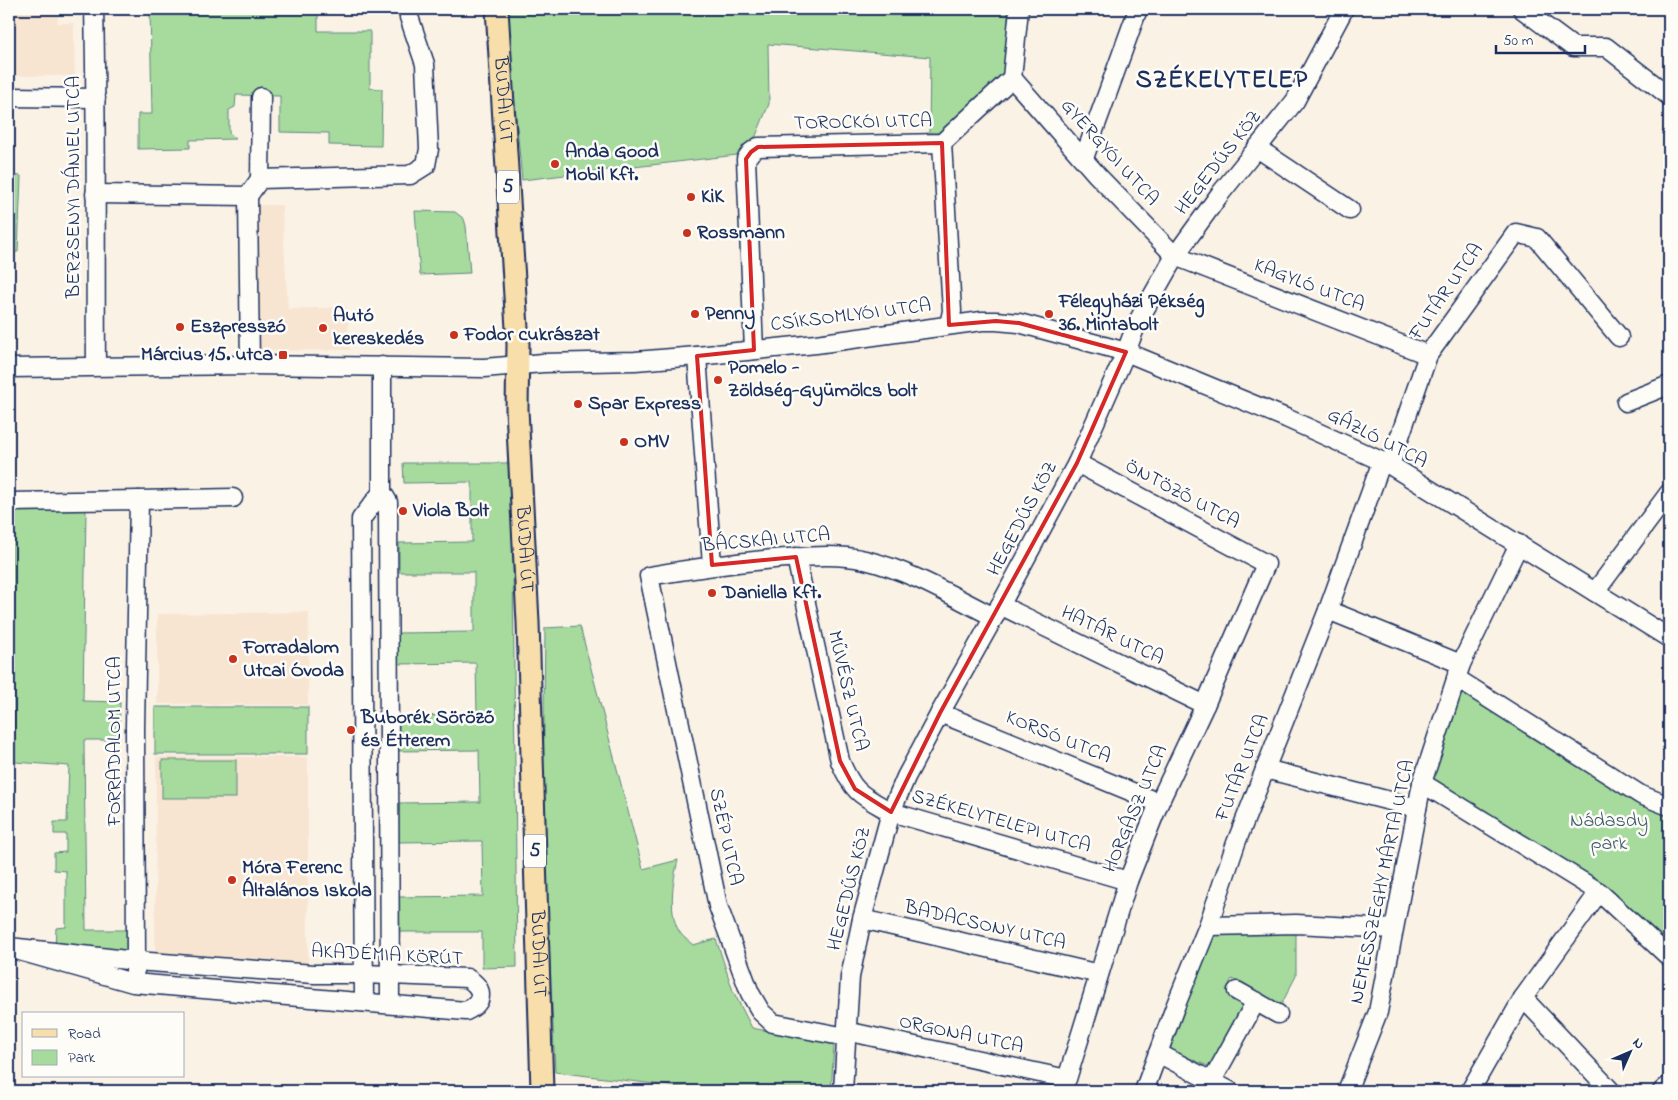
<svg xmlns="http://www.w3.org/2000/svg" width="1678" height="1100" viewBox="0 0 1678 1100" font-family="'Indie Flower',sans-serif">
	<style>
		.built { fill: #f8e5d1 }
		.green { fill: #a6db9d; stroke: #60857e }
		.lines { fill: none; stroke-linecap: round; stroke-linejoin: round }
		.minor-casing { stroke: #1b2f5e; stroke-width: 21 }
		.major-casing { stroke: #1b2f5e; stroke-width: 25 }
		.minor { stroke: #fdfcf7; stroke-width: 18 }
		.major { stroke: #f8deab; stroke-width: 21 }
		.marked { fill: none; stroke: #d62828; stroke-width: 4; stroke-linejoin: round }
		.poi-dot { fill: #c8321e; stroke: #fdfcf7; stroke-width: 2 }
		.labels { text-anchor: middle; dominant-baseline: central; stroke-width: 5; stroke-linejoin: round; paint-order: stroke }
		.shield { fill: #fdfcf7; stroke: #5f6c8c; stroke-width: 1 }
		.shield-label { font-size: 19px; font-weight: bold; fill: #1b2f5e }
		.street-label { font-size: 20px; fill: #1b2f5e; stroke: #fdfcf7 }
		.poi-label { font-size: 20px; font-weight: bold; fill: #1b2f5e; stroke: #fdfcf7; text-anchor: start }
		.park-label { font-size: 20px; fill: #3e5a6e; stroke: #fdfcf7 }
		.district-label { font-size: 25px; font-weight: bold; letter-spacing: 1px; fill: #1b2f5e; stroke: #fdfcf7 }
	</style>
	<rect width="100%" height="100%" fill="#fbf2e6"/>
	<filter id="ink" filterUnits="userSpaceOnUse"><feTurbulence type="fractalNoise" baseFrequency=".02" numOctaves="2"/><feDisplacementMap in="SourceGraphic" scale="10" xChannelSelector="R" yChannelSelector="G"/><feConvolveMatrix kernelMatrix="1 2 1 2 8 2 1 2 1" color-interpolation-filters="sRGB"/></filter>
	<g filter="url(#ink)">
		<!-- built -->
		<g class="built">
			<path d="M 9,9 L 57,9 L 58,23 L 74,23 L 75,76 L 9,76 Z"/>
			<path d="M 252,205 L 282,205 L 288,309 L 347,307 L 350,350 L 256,351 Z"/>
			<path d="M 309,612 L 308,705 L 157,704 L 157,614 Z"/>
			<path d="M 156,757 L 308,757 L 308,967 L 155,955 Z"/>
		</g>
		<!-- green -->
		<g class="green">
			<path d="M 150,9 L 318,9 L 318,31 L 370,31 L 370,88 L 382,89 L 381,146 L 329,145 L 329,133 L 280,132 L 280,96 L 236,95 L 235,107 L 229,110 L 229,133 L 236,139 L 190,140 L 190,148 L 138,149 L 138,114 L 152,114 Z"/>
			<path d="M 506,9 L 1013,9 L 1006,77 L 944,133 L 929,133 L 930,57 L 768,44 L 769,104 L 753,143 L 746,145 L 737,155 L 522,180 Z"/>
			<path d="M 9,175 L 21,176 L 18,252 L 9,252 Z"/>
			<path d="M 415,211 L 455,212 L 464,219 L 466,226 L 470,273 L 420,275 Z"/>
			<path d="M 403,463 L 512,463 L 517,967 L 482,968 L 482,932 L 397,932 L 397,897 L 483,896 L 482,841 L 398,842 L 398,803 L 480,802 L 479,750 L 397,751 L 397,716 L 477,715 L 476,663 L 397,664 L 396,633 L 474,632 L 474,572 L 399,572 L 399,543 L 472,542 L 472,482 L 404,483 Z"/>
			<path d="M 11,509 L 86,509 L 83,701 L 120,702 L 119,740 L 84,740 L 86,930 L 131,930 L 131,955 L 55,948 L 56,928 L 66,927 L 66,871 L 54,870 L 54,853 L 66,852 L 66,834 L 54,834 L 54,822 L 67,822 L 69,766 L 15,762 Z"/>
			<path d="M 580,626 L 643,869 L 678,860 C 673,880 667,916 681,934 C 684,938 689,941 693,945 L 716,939 L 733,991 L 752,1028 L 834,1044 L 831,1091 L 713,1091 L 555,1072 L 543,807 L 545,628 Z"/>
			<path d="M 1457,686 L 1669,808 L 1669,947 L 1597,881 L 1430,777 Z"/>
			<rect x="155" y="707" width="153" height="47"/>
			<rect x="162" y="760" width="74" height="38"/>
			<path d="M 1296,924 L 1296,976 L 1281,1005 L 1232,979 L 1226,990 L 1247,1003 L 1212,1068 L 1169,1049 L 1215,925 Z"/>
		</g>
		<g class="lines">
			<defs>
				<g id="minor">
					<path d="M 94,9 C 97,128 95,247 96,366"/>
					<path d="M 1522,9 L 1573,47 L 1606,47 L 1669,96"/>
					<path d="M 1012,78 L 1097,175 L 1175,256 L 1428,355"/>
					<path d="M 1012,78 L 1019,9"/>
					<path d="M 9,97 L 96,98"/>
					<path d="M 942,143 L 952,311 L 949,325"/>
					<path d="M 1257,148 L 1350,210"/>
					<path d="M 1084,158 L 1138,9"/>
					<path d="M 260,179 L 261,97"/>
					<path d="M 95,194 L 248,196 L 260,179 L 410,175 L 426,165 L 429,149 L 425,64 L 409,17 L 409,9"/>
					<path d="M 248,196 L 250,365"/>
					<path d="M 754,350 L 746,159 L 751,152 L 758,147 L 942,143 L 1012,78"/>
					<path d="M 697,356 L 712,565"/>
					<path d="M 382,366 L 382,492"/>
					<path d="M 9,368 L 250,365 L 484,368 L 543,363 L 635,361 L 697,356 L 816,344 L 982,321 L 996,321 L 1019,323 L 1126,352 L 1286,418 L 1390,465 L 1669,638"/>
					<path d="M 1626,402 L 1669,385"/>
					<path d="M 1390,465 L 1428,355 L 1516,233 L 1537,238 L 1619,337"/>
					<path d="M 382,492 L 388,502 L 390,1004"/>
					<path d="M 139,500 L 233,498"/>
					<path d="M 9,502 L 139,500 L 135,727 L 136,961 L 135,971"/>
					<path d="M 796,557 L 840,761 C 854,794 861,795 891,812 L 1128,881"/>
					<path d="M 1595,592 L 1669,493"/>
					<path d="M 1000,605 L 1205,705"/>
					<path d="M 1328,610 L 1461,664"/>
					<path d="M 1456,678 L 1641,795 L 1669,806"/>
					<path d="M 940,713 L 1159,803"/>
					<path d="M 1265,769 L 1417,808"/>
					<path d="M 1422,783 L 1599,892 L 1669,957"/>
					<path d="M 862,919 L 1099,974"/>
					<path d="M 1208,926 L 1296,924 L 1393,929"/>
					<path d="M 9,947 L 136,961 L 314,974 L 363,974 L 467,978 C 484,988 485,1002 466,1011 L 133,983 L 9,948"/>
					<path d="M 1237,991 L 1278,1014"/>
					<path d="M 1523,998 L 1611,1091"/>
					<path d="M 364,1002 L 361,519 L 382,492"/>
					<path d="M 846,1031 L 1067,1079 L 1128,881 L 1159,803 L 1205,705 L 1266,564 L 1077,463"/>
					<path d="M 846,1037 L 773,1023 L 761,1012 L 750,993 L 718,906 L 649,576 C 690,569 732,563 774,559 C 804,557 835,553 865,560 C 911,571 952,596 994,617"/>
					<path d="M 1158,1053 L 1230,1091"/>
					<path d="M 1212,1081 L 1256,1001"/>
					<path d="M 843,1091 L 850,977 L 862,919 L 891,812 L 906,777 L 940,713 L 994,617 L 1077,463 L 1126,352 L 1137,323 L 1175,256 L 1220,194 L 1295,101 L 1344,9"/>
					<path d="M 1144,1091 L 1175,1007 L 1208,926 L 1236,843 L 1328,610 L 1382,461"/>
					<path d="M 1347,1091 L 1378,1012 L 1422,783 L 1461,664 L 1519,544"/>
					<path d="M 1470,1091 L 1523,998 L 1599,892"/>
					<path d="M 1662,1091 L 1669,1085"/>
				</g>
				<g id="major">
					<path id="s1" d="M 497,9 L 518,344 L 517,409 L 528,622 L 542,1091"/>
				</g>
			</defs>
			<!-- minor casing -->
			<use href="#minor" class="minor-casing"/>
			<!-- major casing -->
			<use href="#major" class="major-casing"/>
			<!-- minor -->
			<use href="#minor" class="minor"/>
			<!-- major -->
			<use href="#major" class="major"/>
		</g>
	</g>
	<!-- marked area -->
	<path class="marked" d="M 942,143 L 949,325 L 996,321 L 1019,323 L 1126,352 L 1077,463 L 940,713 L 891,812 L 855,789 L 840,761 L 796,557 L 712,565 L 697,356 L 754,350 L 746,159 L 751,152 L 758,147 Z"/>
	<!-- markers -->
	<g class="poi-dot">
		<circle cx="555" cy="164" r="5"/>
		<circle cx="691" cy="197" r="5"/>
		<circle cx="687" cy="233" r="5"/>
		<circle cx="695" cy="314" r="5"/>
		<circle cx="1049" cy="314" r="5"/>
		<circle cx="180" cy="327" r="5"/>
		<circle cx="323" cy="328" r="5"/>
		<circle cx="454" cy="335" r="5"/>
		<rect x="278" y="350" width="10" height="10" rx="2.5"/>
		<circle cx="718" cy="380" r="5"/>
		<circle cx="578" cy="404" r="5"/>
		<circle cx="624" cy="442" r="5"/>
		<circle cx="403" cy="511" r="5"/>
		<circle cx="712" cy="593" r="5"/>
		<circle cx="233" cy="659" r="5"/>
		<circle cx="351" cy="730" r="5"/>
		<circle cx="232" cy="880" r="5"/>
	</g>
	<g class="labels">
		<!-- shield labels -->
		<g class="shield">
			<rect x="497" y="170.5" width="22" height="33" rx="4"/>
			<rect x="524" y="834.5" width="22" height="33" rx="4"/>
		</g>
		<g class="shield-label">
			<text x="508" y="187">5</text>
			<text x="535" y="851">5</text>
		</g>
		<!-- street labels -->
		<g class="street-label">
			<text stroke="none"><textPath href="#s1" startOffset="91">BUDAI ÚT</textPath></text>
			<text transform="translate(863 123) rotate(-1)">TOROCKÓI UTCA</text>
			<text transform="translate(1109 153) rotate(48)">GYERGYÓI UTCA</text>
			<text transform="translate(1219 163) rotate(-52)">HEGEDŰS KÖZ</text>
			<text transform="translate(74 187) rotate(-90)">BERZSENYI DÁNIEL UTCA</text>
			<text transform="translate(1309 286) rotate(21)">KAGYLÓ UTCA</text>
			<text transform="translate(1447 292) rotate(-55)">FUTÁR UTCA</text>
			<text transform="translate(851 316) rotate(-7)">CSÍKSOMLYÓI UTCA</text>
			<text transform="translate(1377 439) rotate(27)">GÁZLÓ UTCA</text>
			<text transform="translate(1182 495) rotate(28)">ÖNTÖZŐ UTCA</text>
			<text transform="translate(1023 519) rotate(-62)">HEGEDŰS KÖZ</text>
			<text transform="translate(766 541) rotate(-5)">BÁCSKAI UTCA</text>
			<text stroke="none"><textPath href="#s1" startOffset="541">BUDAI ÚT</textPath></text>
			<text transform="translate(1112 636) rotate(26)">HATÁR UTCA</text>
			<text transform="translate(847 691) rotate(77)">MŰVÉSZ UTCA</text>
			<text transform="translate(1058 738) rotate(22)">KORSÓ UTCA</text>
			<text transform="translate(115 741) rotate(-90)">FORRADALOM UTCA</text>
			<text transform="translate(1243 768) rotate(-68)">FUTÁR UTCA</text>
			<text transform="translate(1136 809) rotate(-67)">HORGÁSZ UTCA</text>
			<text transform="translate(1001 822) rotate(16)">SZÉKELYTELEPI UTCA</text>
			<text transform="translate(725 837) rotate(78)">SZÉP UTCA</text>
			<text transform="translate(1383 882) rotate(-78)">NEMESSZEGHY MÁRTA UTCA</text>
			<text transform="translate(850 889) rotate(-76)">HEGEDŰS KÖZ</text>
			<text transform="translate(985 926) rotate(13)">BADACSONY UTCA</text>
			<text stroke="none"><textPath href="#s1" startOffset="946">BUDAI ÚT</textPath></text>
			<text transform="translate(387 956) rotate(3)">AKADÉMIA KÖRÚT</text>
			<text transform="translate(961 1035) rotate(12)">ORGONA UTCA</text>
		</g>
		<!-- poi labels -->
		<g class="poi-label">
			<text x="565" y="152">Anda Good<tspan x="565" dy="23">Mobil Kft.</tspan></text>
			<text x="701" y="197">KiK</text>
			<text x="697" y="233">Rossmann</text>
			<text x="1059" y="302">Félegyházi Pékség<tspan x="1059" dy="23">36. Mintabolt</tspan></text>
			<text x="705" y="314">Penny</text>
			<text x="333" y="316">Autó<tspan x="333" dy="23">kereskedés</tspan></text>
			<text x="190" y="327">Eszpresszó</text>
			<text x="464" y="335">Fodor cukrászat</text>
			<text x="273" y="355" text-anchor="end">Március 15. utca</text>
			<text x="728" y="368">Pomelo -<tspan x="728" dy="23">Zöldség-Gyümölcs bolt</tspan></text>
			<text x="588" y="404">Spar Express</text>
			<text x="634" y="442">OMV</text>
			<text x="413" y="511">Viola Bolt</text>
			<text x="722" y="593">Daniella Kft.</text>
			<text x="243" y="648">Forradalom<tspan x="243" dy="23">Utcai Óvoda</tspan></text>
			<text x="361" y="718">Buborék Söröző<tspan x="361" dy="23">és Étterem</tspan></text>
			<text x="242" y="868">Móra Ferenc<tspan x="242" dy="23">Általános Iskola</tspan></text>
		</g>
		<!-- park labels -->
		<g class="park-label">
			<text x="1609" y="821">Nádasdy<tspan x="1609" dy="23">park</tspan></text>
		</g>
		<!-- district labels -->
		<g class="district-label">
			<text x="1222" y="81">SZÉKELYTELEP</text>
		</g>
	</g>
	<!-- margin -->
	<rect width="1678" height="1100" fill="none" stroke="#fdfcf7" stroke-width="30"/>
	<rect x="15" y="15" width="1648" height="1070" fill="none" stroke="#1b2f5e" stroke-width="2" filter="url(#ink)"/>
	<!-- legend -->
	<rect x="22" y="1012" width="162" height="65" fill="#fdfcf7" stroke="#a3aaba"/>
	<rect x="32" y="1029" width="25" height="8" fill="#f8deab" stroke="#a3aaba"/>
	<text x="68" y="1038" font-size="15" fill="#1b2f5e">Road</text>
	<rect x="32" y="1050" width="25" height="15" fill="#a6db9d" stroke="#a3aaba"/>
	<text x="68" y="1062" font-size="15" fill="#1b2f5e">Park</text>
	<!-- north arrow -->
	<g transform="translate(1630 1052) rotate(45)" stroke="#fdfcf7" stroke-width="4" paint-order="stroke">
	<path d="M0-4L9 19L0 12L-9 19Z" fill="#1b2f5e"/>
	<text y="-8" font-size="14" font-weight="bold" text-anchor="middle" fill="#1b2f5e">N</text>
	</g>
	<!-- scale -->
	<path d="M1496 45v8h89v-8" fill="none" stroke="#1b2f5e" stroke-width="2.5"/>
	<text x="1503" y="45" font-size="15" fill="#1b2f5e" stroke="#fdfcf7" stroke-width="4" paint-order="stroke">50 m</text>
</svg>
